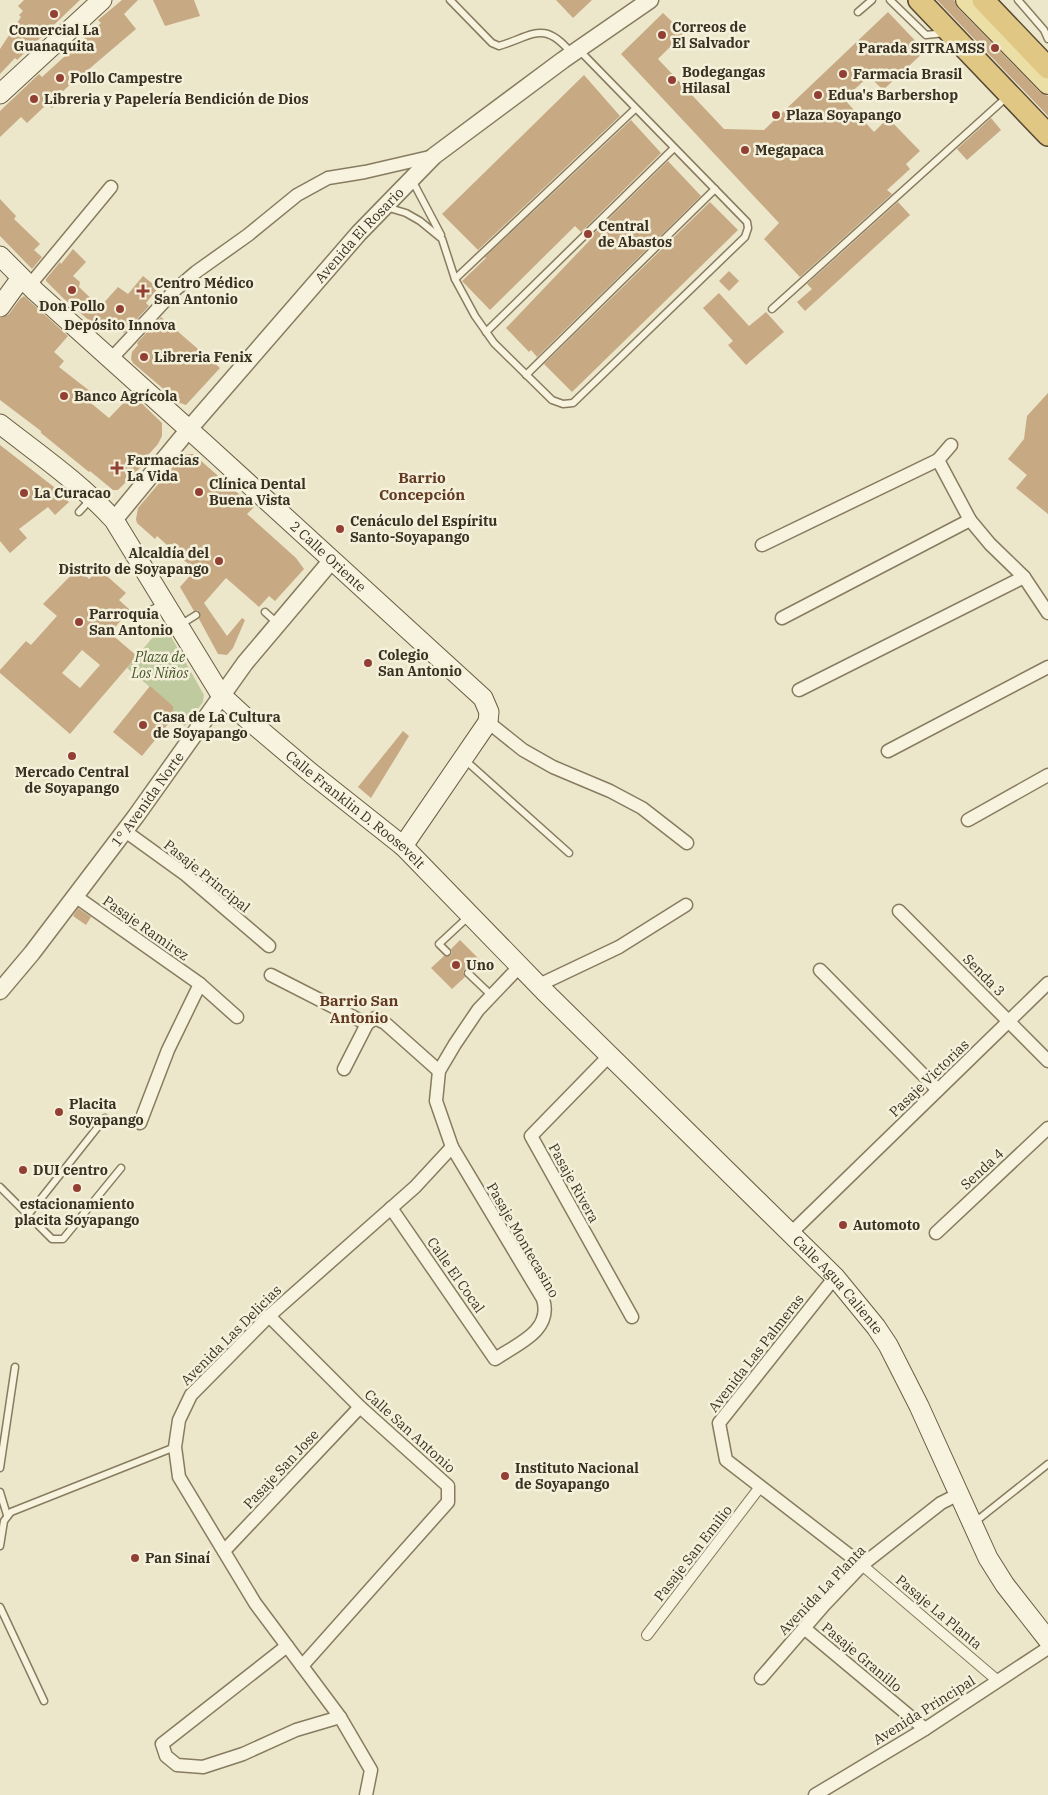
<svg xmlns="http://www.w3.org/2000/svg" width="1048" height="1795" viewBox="0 0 1048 1795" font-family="'IBM Plex Serif',serif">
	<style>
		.green { fill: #bfca9f }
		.building { fill: #c7a983; fill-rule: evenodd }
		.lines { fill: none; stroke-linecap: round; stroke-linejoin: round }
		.service-casing { stroke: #887b60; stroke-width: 9 }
		.pedestrian-casing { stroke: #887b60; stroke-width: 12 }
		.minor-casing { stroke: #887b60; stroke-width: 15 }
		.tertiary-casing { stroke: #887b60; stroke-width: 19 }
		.secondary-casing { stroke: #6a5c43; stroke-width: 21 }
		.primary-casing { stroke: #564833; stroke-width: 22 }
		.trunk-casing { stroke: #564833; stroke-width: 24 }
		.service { stroke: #f7f3de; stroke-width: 6 }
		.pedestrian { stroke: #f7f3de; stroke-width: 10 }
		.minor { stroke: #f7f3de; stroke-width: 12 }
		.tertiary { stroke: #f7f3de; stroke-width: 16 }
		.secondary { stroke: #f7f3de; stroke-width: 19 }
		.primary { stroke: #ecdfa6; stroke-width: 20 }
		.trunk { stroke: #e0c884; stroke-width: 21 }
		.poi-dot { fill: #934034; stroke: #f4f0da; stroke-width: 2 }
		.labels { text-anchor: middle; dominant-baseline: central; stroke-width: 5; stroke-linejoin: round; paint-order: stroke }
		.poi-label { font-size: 14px; font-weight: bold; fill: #3a3122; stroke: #f4f0da; text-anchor: start }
		.street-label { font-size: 14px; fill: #3a3122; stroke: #f4f0da }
		.park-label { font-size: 14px; font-style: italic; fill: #44552a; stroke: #f4f0da }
		.neighbourhood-label { font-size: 15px; font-weight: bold; fill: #633a24; stroke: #f4f0da }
	</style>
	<rect width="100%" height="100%" fill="#ece7cb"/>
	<!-- green -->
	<path class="green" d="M 164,624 L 204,695 L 203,702 L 185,726 L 173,718 L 173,706 L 127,668 Z"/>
	<!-- building -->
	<g class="building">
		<path d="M 24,0 L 80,0 L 17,60 L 15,58 L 0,74 L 0,49 L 21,17 L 19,15 L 23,11 L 18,6 Z"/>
		<path d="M 122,0 L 138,0 L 124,14 L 136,29 L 82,75 L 81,74 L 59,95 L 63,98 L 52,108 L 47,104 L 27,123 L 21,117 L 0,137 L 0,111 L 39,74 L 42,77 L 65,56 L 101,23 L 98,20 Z"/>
		<path d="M 153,0 L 194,0 L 200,16 L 165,26 Z"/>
		<path d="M 556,0 L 592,0 L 573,18 Z"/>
		<path d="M 937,0 L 954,0 L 958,8 L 1040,92 L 1048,96 L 1048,116 Z"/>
		<path d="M 888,12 L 925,51 L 883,90 L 869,76 L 844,99 L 874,132 L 888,118 L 920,151 L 906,164 L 910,169 L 887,190 L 892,194 L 800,277 L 764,239 L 779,223 L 621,54 L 663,13 L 684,33 L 658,59 L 724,129 L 764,130 Z"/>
		<path d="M 584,75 L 620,116 L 478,250 L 442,214 Z"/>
		<path d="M 991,118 L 1001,130 L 967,160 L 957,149 Z"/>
		<path d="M 631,120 L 661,153 L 581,232 L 575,226 L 490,310 L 462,281 L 486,258 L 485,257 Z"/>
		<path d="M 668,161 L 701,196 L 537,357 L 531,350 L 529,352 L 506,328 L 590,240 L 588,239 Z"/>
		<path d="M 0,199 L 16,216 L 14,219 L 40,244 L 34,250 L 42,257 L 32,269 L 0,236 Z"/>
		<path d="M 710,202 L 738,230 L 572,392 L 544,364 Z"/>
		<path d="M 898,202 L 910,215 L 805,311 L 797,302 L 812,289 L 807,284 Z"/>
		<path d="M 73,249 L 86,262 L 73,276 L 80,282 L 79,287 L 100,307 L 118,287 L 128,294 L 143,276 L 158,288 L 146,303 L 149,306 L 124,333 L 108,319 L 99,329 L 63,298 L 46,281 L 46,279 L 60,262 L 61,264 Z"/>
		<path d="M 729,271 L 739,281 L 729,291 L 719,281 Z"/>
		<path d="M 719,293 L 749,326 L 766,312 L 784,332 L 746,365 L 728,345 L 733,341 L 703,308 Z"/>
		<path d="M 24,296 L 68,336 L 54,352 L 64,361 L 59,367 L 91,392 L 86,399 L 109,418 L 132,394 L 162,423 L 162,436 L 158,444 L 141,463 L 143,465 L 118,490 L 113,490 L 90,471 L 89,472 L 41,433 L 41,431 L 0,400 L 0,318 L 9,314 L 20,299 Z"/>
		<path d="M 161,317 L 220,368 L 186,405 L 180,403 L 133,363 L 131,359 L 132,352 L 138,345 L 137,343 Z"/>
		<path d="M 1048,393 L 1048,514 L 1016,488 L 1027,475 L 1008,459 L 1024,439 L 1027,416 Z"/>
		<path d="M 0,445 L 54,487 L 69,502 L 55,515 L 48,507 L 19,529 L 27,538 L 10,553 L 0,541 Z"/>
		<path d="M 188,454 L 193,454 L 254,507 L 247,514 L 296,558 L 304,569 L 275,601 L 269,596 L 259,607 L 226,578 L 204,603 L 227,636 L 242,618 L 245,620 L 233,648 L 227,655 L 218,654 L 199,619 L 200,613 L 198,610 L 194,611 L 180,587 L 195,570 L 157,536 L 155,539 L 137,523 L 136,519 L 138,508 L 183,455 Z"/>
		<path d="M 78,568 L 89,579 L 99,569 L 126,593 L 119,600 L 130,610 L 110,633 L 137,656 L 70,734 L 0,673 L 0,670 L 26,641 L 31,645 L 57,616 L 43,604 ZM 82,650 L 100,665 L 80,688 L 62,673 Z"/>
		<path d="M 150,686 L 173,706 L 173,718 L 142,756 L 113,732 Z"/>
		<path d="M 403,731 L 409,736 L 371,798 L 358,787 Z"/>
		<path d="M 78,908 L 91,917 L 86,925 L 73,916 Z"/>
		<path d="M 460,940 L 481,961 L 472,970 L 469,968 L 465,969 L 463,972 L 465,977 L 452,989 L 431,968 L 444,956 L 450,956 L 452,953 L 451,949 Z"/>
	</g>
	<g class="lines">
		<defs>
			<g id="service">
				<path d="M 450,0 L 492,43 L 499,46 C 533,36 544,19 572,54"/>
				<path d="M 890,0 L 926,35 L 945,33"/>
				<path d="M 1018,0 L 1044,30 L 1048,39"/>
				<path d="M 858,12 L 872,0"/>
				<path d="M 412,180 L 441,235"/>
				<path d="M 386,207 L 406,213 L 420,221 L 442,239 L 455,279 L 475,316 L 494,343 L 552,400 L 563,404 L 573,403 L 745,237 L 748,228 L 747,222 L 580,51"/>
				<path d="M 455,279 L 635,109"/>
				<path d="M 772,309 L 1008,96"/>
				<path d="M 486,332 L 674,148"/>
				<path d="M 526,375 L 715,189"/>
				<path d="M 79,512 L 90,500"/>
				<path d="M 151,610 L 163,604"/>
				<path d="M 265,612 L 277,623"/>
				<path d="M 180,625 L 196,615"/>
				<path d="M 465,760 L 569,853"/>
				<path d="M 447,952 L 439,944 L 468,917"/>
				<path d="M 468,973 L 491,995"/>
				<path d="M 0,1187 L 52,1239 L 63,1239 L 121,1168"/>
				<path d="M 28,1215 L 105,1118"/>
				<path d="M 0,1468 L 15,1367"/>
				<path d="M 0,1492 L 7,1515"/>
				<path d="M 975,1522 L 1048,1464"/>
				<path d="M 0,1546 L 4,1521 L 11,1512 L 175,1447"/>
				<path d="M 0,1607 L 44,1701"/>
			</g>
			<g id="pedestrian">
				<path d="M 862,1565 L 998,1681"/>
				<path d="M 647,1635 L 760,1487"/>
			</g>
			<g id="minor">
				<path d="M 29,286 L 111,187"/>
				<path d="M 111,359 L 175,290 L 196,272 L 248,235 L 297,195 L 328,178 L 365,172 L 434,156"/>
				<path d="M 951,445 L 938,460 L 970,520 L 990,544 L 1024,577 L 1048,613"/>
				<path d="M 762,545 L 938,460"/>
				<path d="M 782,618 L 970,520"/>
				<path d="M 799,690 L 1024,577"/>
				<path d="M 488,722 L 523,750 L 553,767 L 610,791 L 642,808 L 687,843"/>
				<path d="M 888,751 L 1048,667"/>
				<path d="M 968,820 L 1048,775"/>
				<path d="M 125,831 L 186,875 L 269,946"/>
				<path d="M 75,896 L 200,984 L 237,1017"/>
				<path d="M 899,911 L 1048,1061"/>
				<path d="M 820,970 L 938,1090"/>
				<path d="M 271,975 L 367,1024"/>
				<path d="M 539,985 L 619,947 L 686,905"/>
				<path d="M 610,1055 L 531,1136 L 632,1317"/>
				<path d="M 344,1069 L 367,1024 L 375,1018 L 385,1023 L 439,1071"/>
				<path d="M 140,1123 L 168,1050 L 200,984"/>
				<path d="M 391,1208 L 495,1359 C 517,1344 553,1331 543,1299 L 452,1147 L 436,1101 L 439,1071 L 455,1044 L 478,1010 L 520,966"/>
				<path d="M 791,1233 L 1048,983"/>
				<path d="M 936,1233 L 1048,1128"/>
				<path d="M 835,1277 L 719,1423 L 726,1460 L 862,1565"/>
				<path d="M 269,1316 L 360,1407 L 448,1486 L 448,1502 L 302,1666"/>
				<path d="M 224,1551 L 360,1407"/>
				<path d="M 804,1628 L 925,1729"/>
				<path d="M 287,1646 L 162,1744 L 166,1756 L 177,1765 L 203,1767 L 243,1754 L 296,1730 L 340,1717"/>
				<path d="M 761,1678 L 824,1605 L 862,1565 L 941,1503 L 959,1494"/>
				<path d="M 366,1795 L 371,1770 L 340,1717 L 255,1603 L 179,1477 L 175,1447 L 179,1420 L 191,1395 L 269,1316 L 415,1187 L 452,1147"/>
				<path d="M 815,1795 L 925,1729 L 1048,1648"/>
			</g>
			<g id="tertiary">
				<path id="s1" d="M 114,520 L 189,429 L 359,233 L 434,156 L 563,60 L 650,0"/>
				<path id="s2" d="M 0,991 L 32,953 L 136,816 L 245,663 L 332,560"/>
			</g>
			<g id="secondary">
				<path d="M 0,94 L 102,0"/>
				<path id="s3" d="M 0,256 L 35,291 L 205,444 L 483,698 L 489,712 L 488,722 L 403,846"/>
				<path d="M 0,307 L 21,278"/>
				<path id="s4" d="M 0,424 C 41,456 78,481 114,520 L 221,695 L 246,718 L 311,773 L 403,846 L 544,991 L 835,1277 L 876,1327 L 888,1345 L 919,1406 L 988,1558 L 1005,1585 L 1048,1640"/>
			</g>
			<path id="primary" d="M 966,0 L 1048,84"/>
			<g id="trunk">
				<path d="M 919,0 L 1048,135"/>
				<path d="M 983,0 L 1048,68"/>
			</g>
		</defs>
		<!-- service casing -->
		<use href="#service" class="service-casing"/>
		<!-- pedestrian casing -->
		<use href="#pedestrian" class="pedestrian-casing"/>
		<!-- minor casing -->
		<use href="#minor" class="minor-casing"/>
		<!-- tertiary casing -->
		<use href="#tertiary" class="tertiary-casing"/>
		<!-- secondary casing -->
		<use href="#secondary" class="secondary-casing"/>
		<!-- primary casing -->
		<use href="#primary" class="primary-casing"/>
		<!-- trunk casing -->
		<use href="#trunk" class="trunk-casing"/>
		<!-- service -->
		<use href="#service" class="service"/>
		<!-- pedestrian -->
		<use href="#pedestrian" class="pedestrian"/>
		<!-- minor -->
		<use href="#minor" class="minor"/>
		<!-- tertiary -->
		<use href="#tertiary" class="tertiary"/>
		<!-- secondary -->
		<use href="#secondary" class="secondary"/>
		<!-- primary -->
		<use href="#primary" class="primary"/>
		<!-- trunk -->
		<use href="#trunk" class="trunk"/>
	</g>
	<!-- markers -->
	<g class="poi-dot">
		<circle cx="54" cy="14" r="5"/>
		<circle cx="662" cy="35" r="5"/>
		<circle cx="995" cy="48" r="5"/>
		<circle cx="843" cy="74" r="5"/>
		<circle cx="60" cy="78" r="5"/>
		<circle cx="672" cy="80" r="5"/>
		<circle cx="818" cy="95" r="5"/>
		<circle cx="34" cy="99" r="5"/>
		<circle cx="776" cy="115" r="5"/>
		<circle cx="745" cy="150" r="5"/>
		<circle cx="588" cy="234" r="5"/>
		<circle cx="72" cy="290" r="5"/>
		<path d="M140.5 283.5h5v5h5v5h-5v5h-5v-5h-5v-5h5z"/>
		<circle cx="120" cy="309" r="5"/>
		<circle cx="144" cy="357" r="5"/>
		<circle cx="64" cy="396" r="5"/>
		<path d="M114.5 460.5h5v5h5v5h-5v5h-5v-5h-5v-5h5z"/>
		<circle cx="199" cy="492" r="5"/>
		<circle cx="24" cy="493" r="5"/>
		<circle cx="340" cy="529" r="5"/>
		<circle cx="219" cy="561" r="5"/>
		<circle cx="79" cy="622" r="5"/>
		<circle cx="368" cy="663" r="5"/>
		<circle cx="143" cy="725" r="5"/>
		<circle cx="72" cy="756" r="5"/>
		<circle cx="456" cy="965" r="5"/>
		<circle cx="59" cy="1112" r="5"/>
		<circle cx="23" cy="1170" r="5"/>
		<circle cx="77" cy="1188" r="5"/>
		<circle cx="843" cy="1225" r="5"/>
		<circle cx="505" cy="1476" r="5"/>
		<circle cx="135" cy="1558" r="5"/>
	</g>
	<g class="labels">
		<!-- poi labels -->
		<g class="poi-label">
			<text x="672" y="27">Correos de<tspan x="672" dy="16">El Salvador</tspan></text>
			<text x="54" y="30" text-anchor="middle">Comercial La<tspan x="54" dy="16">Guanaquita</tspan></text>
			<text x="985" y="48" text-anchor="end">Parada SITRAMSS</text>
			<text x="682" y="72">Bodegangas<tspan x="682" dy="16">Hilasal</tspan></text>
			<text x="853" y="74">Farmacia Brasil</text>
			<text x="70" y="78">Pollo Campestre</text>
			<text x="828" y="95">Edua's Barbershop</text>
			<text x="44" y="99">Libreria y Papelería Bendición de Dios</text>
			<text x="786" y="115">Plaza Soyapango</text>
			<text x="755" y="150">Megapaca</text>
			<text x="598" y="226">Central<tspan x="598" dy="16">de Abastos</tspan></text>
			<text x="154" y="283">Centro Médico<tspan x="154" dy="16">San Antonio</tspan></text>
			<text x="72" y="306" text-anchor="middle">Don Pollo</text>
			<text x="120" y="325" text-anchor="middle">Depósito Innova</text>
			<text x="154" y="357">Libreria Fenix</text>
			<text x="74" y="396">Banco Agrícola</text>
			<text x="127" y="460">Farmacias<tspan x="127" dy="16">La Vida</tspan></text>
			<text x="209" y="484">Clínica Dental<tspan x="209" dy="16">Buena Vista</tspan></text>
			<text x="34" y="493">La Curacao</text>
			<text x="350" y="521">Cenáculo del Espíritu<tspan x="350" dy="16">Santo-Soyapango</tspan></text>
			<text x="209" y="553" text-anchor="end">Alcaldía del<tspan x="209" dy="16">Distrito de Soyapango</tspan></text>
			<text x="89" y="614">Parroquia<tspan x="89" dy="16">San Antonio</tspan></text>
			<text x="378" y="655">Colegio<tspan x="378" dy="16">San Antonio</tspan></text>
			<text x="153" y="717">Casa de La Cultura<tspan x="153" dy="16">de Soyapango</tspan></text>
			<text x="72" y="772" text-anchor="middle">Mercado Central<tspan x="72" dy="16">de Soyapango</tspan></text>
			<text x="466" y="965">Uno</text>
			<text x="69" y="1104">Placita<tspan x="69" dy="16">Soyapango</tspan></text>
			<text x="33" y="1170">DUI centro</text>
			<text x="77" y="1204" text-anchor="middle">estacionamiento<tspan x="77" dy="16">placita Soyapango</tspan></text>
			<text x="853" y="1225">Automoto</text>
			<text x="515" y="1468">Instituto Nacional<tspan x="515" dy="16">de Soyapango</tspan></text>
			<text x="145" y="1558">Pan Sinaí</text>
		</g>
		<!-- street labels -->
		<g class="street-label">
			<text stroke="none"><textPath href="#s1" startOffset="376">Avenida El Rosario</textPath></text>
			<text stroke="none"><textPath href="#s3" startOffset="445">2 Calle Oriente</textPath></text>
			<text stroke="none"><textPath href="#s2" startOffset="242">1° Avenida Norte</textPath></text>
			<text stroke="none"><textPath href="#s4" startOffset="531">Calle Franklin D. Roosevelt</textPath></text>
			<text transform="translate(207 876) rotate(39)">Pasaje Principal</text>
			<text transform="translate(146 928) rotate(35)">Pasaje Ramirez</text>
			<text transform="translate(984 975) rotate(45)">Senda 3</text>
			<text transform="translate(929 1078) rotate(-44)">Pasaje Victorias</text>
			<text transform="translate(982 1169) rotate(-43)">Senda 4</text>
			<text transform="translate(574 1183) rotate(61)">Pasaje Rivera</text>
			<text transform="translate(523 1240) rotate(60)">Pasaje Montecasino</text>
			<text transform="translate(456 1275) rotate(55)">Calle El Cocal</text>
			<text stroke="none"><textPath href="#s4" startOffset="1209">Calle Agua Caliente</textPath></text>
			<text transform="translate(231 1335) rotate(-45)">Avenida Las Delicias</text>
			<text transform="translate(756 1353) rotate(-52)">Avenida Las Palmeras</text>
			<text transform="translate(410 1431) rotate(42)">Calle San Antonio</text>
			<text transform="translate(281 1469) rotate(-47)">Pasaje San Jose</text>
			<text transform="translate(693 1553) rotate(-52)">Pasaje San Emilio</text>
			<text transform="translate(822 1590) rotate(-46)">Avenida La Planta</text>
			<text transform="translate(939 1612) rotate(40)">Pasaje La Planta</text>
			<text transform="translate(862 1657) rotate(40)">Pasaje Granillo</text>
			<text transform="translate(924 1710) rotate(-32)">Avenida Principal</text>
		</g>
		<!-- park labels -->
		<g class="park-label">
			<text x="160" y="657">Plaza de<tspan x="160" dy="16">Los Niños</tspan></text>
		</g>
		<!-- neighbourhood labels -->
		<g class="neighbourhood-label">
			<text x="422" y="477">Barrio<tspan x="422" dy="17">Concepción</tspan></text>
			<text x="359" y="1000">Barrio San<tspan x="359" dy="17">Antonio</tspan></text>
		</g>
	</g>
</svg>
